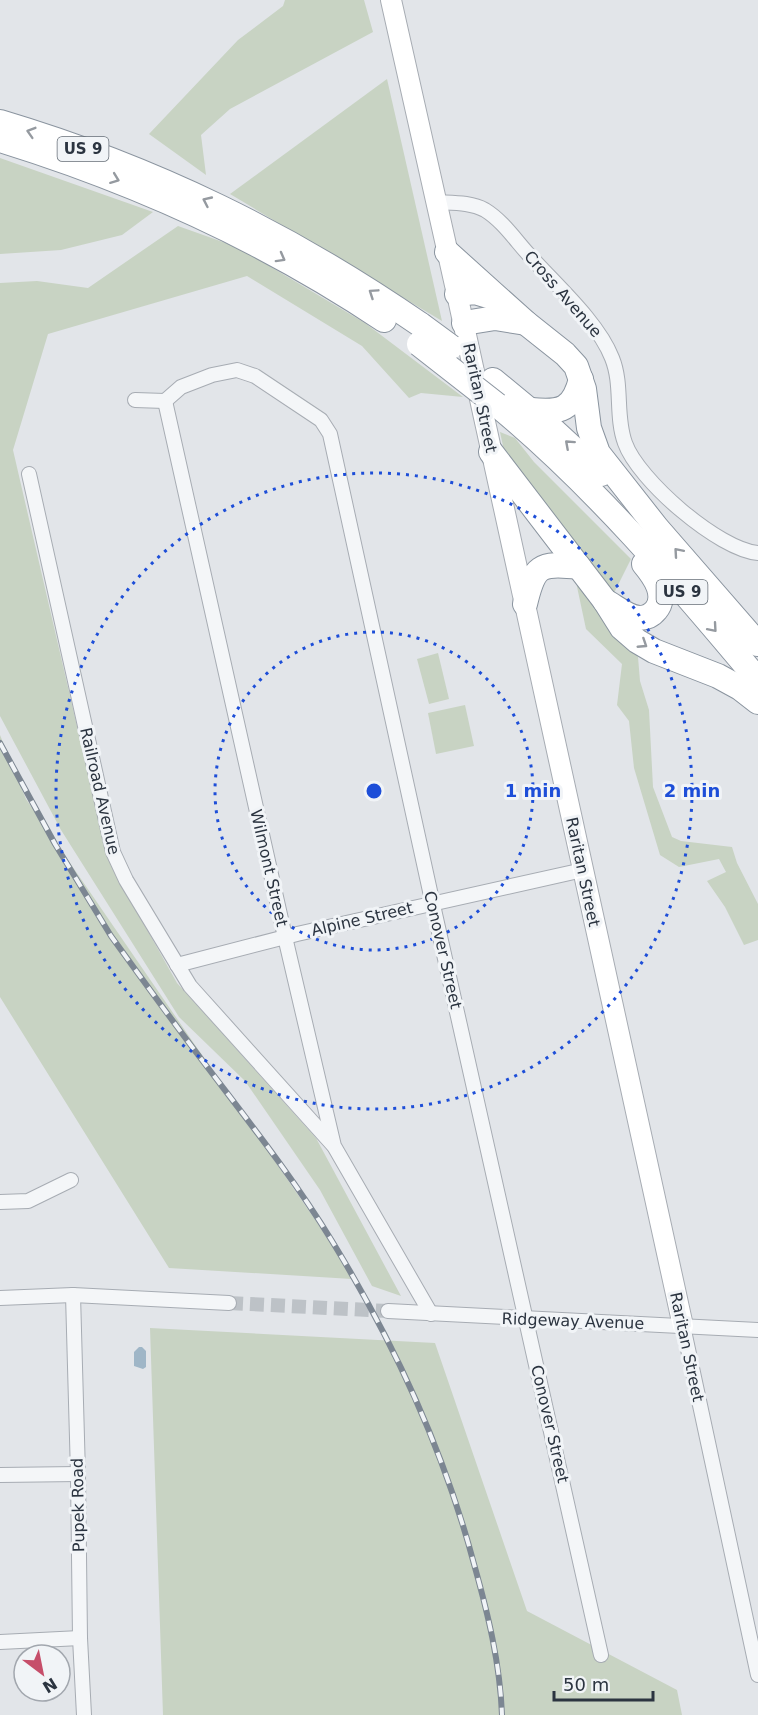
<svg xmlns="http://www.w3.org/2000/svg" width="758" height="1715" viewBox="0 0 758 1715" font-family="'DejaVu Sans',sans-serif">
	<style>
		.green { fill: #c8d3c3 }
		.water { fill: #9fb6c7 }
		.lines { fill: none; stroke-linecap: round; stroke-linejoin: round }
		.street-tunnel { stroke: #bdc2c7; stroke-width: 14; stroke-dasharray: 14 7; stroke-linecap: butt }
		.street-casing { stroke: #a7acb3; stroke-width: 16 }
		.secondary-casing { stroke: #a7acb3; stroke-width: 22 }
		.highway-casing { stroke: #8a949f; stroke-width: 26 }
		.street { stroke: #f4f6f8; stroke-width: 14 }
		.secondary { stroke: #fff; stroke-width: 20 }
		.highway { stroke: #fff; stroke-width: 24 }
		.rail-casing { stroke: #7c8692; stroke-width: 6 }
		.rail { stroke: #f1f4f7; stroke-width: 4; stroke-dasharray: 11; stroke-linecap: butt }
		.highway-bridge-casing { stroke: #8a949f; stroke-width: 26; stroke-linecap: butt }
		.highway-bridge { stroke: #fff; stroke-width: 24 }
		.oneway { stroke: #959aa0 }
		.ring { fill: none; stroke: #1d4ed8; stroke-width: 3; stroke-dasharray: 3 6 }
		.labels { text-anchor: middle; dominant-baseline: central; stroke-width: 6; stroke-linejoin: round; paint-order: stroke }
		.shield { fill: #f1f4f7; stroke: #666e77; stroke-width: 1.5 }
		.shield-label { font-size: 15px; font-weight: bold; fill: #2b3440 }
		.street-label { font-size: 16px; fill: #2b3440; stroke: #f1f4f7 }
		.centre { fill: #1d4ed8; stroke: #f1f4f7; stroke-width: 3 }
		.ring-label { font-size: 18px; text-anchor: middle; font-weight: bold; fill: #1d4ed8; stroke: #f1f4f7; stroke-width: 6; stroke-linejoin: round; paint-order: stroke }
	</style>
	<rect width="100%" height="100%" fill="#e2e5e9"/>
	<!-- green -->
	<g class="green">
		<path d="M 285,0 L 364,0 L 373,32 L 230,109 L 201,135 L 206,175 L 149,134 L 238,40 L 283,6 Z"/>
		<path d="M 387,79 L 442,321 L 230,194 Z"/>
		<path d="M 0,158 L 153,212 L 122,235 L 61,250 L 0,254 Z"/>
		<path d="M 178,226 L 251,252 L 271,267 L 365,323 L 463,397 L 421,393 L 409,398 L 362,346 L 247,276 L 48,334 L 13,450 L 105,847 L 122,885 L 177,983 L 316,1138 L 401,1296 L 372,1286 L 320,1190 L 245,1081 L 179,1017 L 61,830 L 0,716 L 0,283 L 37,281 L 88,288 Z"/>
		<path d="M 500,432 L 515,438 L 534,462 L 631,559 L 614,593 L 506,460 Z"/>
		<path d="M 576,582 L 638,657 L 640,681 L 649,710 L 653,787 L 672,837 L 681,841 L 732,847 L 737,863 L 758,904 L 758,940 L 744,945 L 725,907 L 707,881 L 726,872 L 719,859 L 679,867 L 660,855 L 634,768 L 629,721 L 617,705 L 622,664 L 586,629 Z"/>
		<path d="M 438,653 L 449,699 L 429,704 L 417,659 Z"/>
		<path d="M 465,705 L 474,746 L 436,754 L 428,713 Z"/>
		<path d="M 0,735 L 26,799 L 349,1269 L 352,1279 L 169,1268 L 0,997 Z"/>
		<path d="M 150,1328 L 435,1343 L 527,1611 L 677,1690 L 682,1715 L 163,1715 Z"/>
	</g>
	<!-- water -->
	<path class="water" d="M 139,1347 L 142,1347 L 146,1351 L 146,1367 L 143,1369 L 134,1366 L 134,1352 Z"/>
	<g class="lines">
		<!-- street-tunnel -->
		<path class="street-tunnel" d="M 229,1303 L 388,1311"/>
		<defs>
			<g id="street">
				<path d="M 436,202 C 452,203 471,202 485,210 C 503,221 516,241 530,256 C 556,285 598,322 612,358 C 623,385 615,416 625,443 C 638,480 719,550 758,553"/>
				<path d="M 135,400 L 165,401"/>
				<path d="M 165,401 L 181,387 L 212,375 L 237,370 L 255,376 L 321,420 L 330,434 L 435,914 L 601,1655"/>
				<path d="M 165,401 L 285,937 L 334,1146 L 431,1314"/>
				<path d="M 29,474 L 113,852 L 126,880 L 190,986 L 333,1145"/>
				<path d="M 177,965 L 297,934 L 583,870"/>
				<path d="M 0,1202 L 28,1201 L 71,1180"/>
				<path d="M 73,1295 L 78,1474 L 80,1638 L 84,1715"/>
				<path d="M 0,1298 L 73,1295 L 229,1303"/>
				<path d="M 388,1311 L 758,1330"/>
				<path d="M 683,1326 L 758,1675"/>
				<path d="M 0,1475 L 78,1474"/>
				<path d="M 0,1642 L 80,1638"/>
			</g>
			<path id="secondary" d="M 391,0 L 457,294 L 683,1326"/>
			<g id="highway">
				<path d="M 0,122 C 154,168 289,234 421,325"/>
				<path d="M 0,140 C 136,182 266,241 384,320"/>
				<path d="M 447,252 L 526,323 L 565,354 L 576,366 L 584,389 L 589,428 L 598,453 L 657,528 L 758,644"/>
				<path d="M 457,294 L 475,292 L 498,299"/>
				<path d="M 464,323 L 495,318 L 526,323"/>
				<path d="M 493,380 L 550,427 L 601,474"/>
				<path d="M 497,405 C 595,486 677,583 758,680"/>
				<path d="M 531,410 C 561,413 573,410 581,379"/>
				<path d="M 491,452 L 605,601 L 622,628 L 637,641 L 654,651 L 718,676 L 740,688 L 758,702"/>
				<path d="M 605,601 C 616,607 627,617 639,618 C 646,618 652,615 656,610 C 668,595 654,576 644,564"/>
				<path d="M 525,604 C 534,566 539,562 579,567"/>
			</g>
		</defs>
		<!-- street casing -->
		<use href="#street" class="street-casing"/>
		<!-- secondary casing -->
		<use href="#secondary" class="secondary-casing"/>
		<!-- highway casing -->
		<use href="#highway" class="highway-casing"/>
		<!-- street -->
		<use href="#street" class="street"/>
		<!-- secondary -->
		<use href="#secondary" class="secondary"/>
		<!-- highway -->
		<use href="#highway" class="highway"/>
		<defs>
			<path id="rail" d="M 0,743 L 55,844 L 111,936 C 142,979 173,1022 205,1064 C 249,1122 294,1179 332,1241 C 393,1341 444,1451 474,1564 C 488,1614 500,1663 502,1715"/>
		</defs>
		<!-- rail casing -->
		<use href="#rail" class="rail-casing"/>
		<!-- rail -->
		<use href="#rail" class="rail"/>
		<defs>
			<g id="highway-bridge">
				<path d="M 421,325 L 451,347"/>
				<path d="M 419,344 L 497,405"/>
			</g>
		</defs>
		<!-- highway-bridge casing -->
		<use href="#highway-bridge" class="highway-bridge-casing"/>
		<!-- highway-bridge -->
		<use href="#highway-bridge" class="highway-bridge"/>
	</g>
	<!-- one-way arrows -->
	<defs><path id="oneway-chevron" d="M-2-3.5L2.5 0L-2 3.5" fill="none" stroke-width="1.6" stroke-linecap="round" stroke-linejoin="round" transform="scale(1.5)"/></defs>
	<g class="oneway">
		<use href="#oneway-chevron" transform="translate(31 132) rotate(-163)"/>
		<use href="#oneway-chevron" transform="translate(115 179) rotate(21)"/>
		<use href="#oneway-chevron" transform="translate(207 201) rotate(-155)"/>
		<use href="#oneway-chevron" transform="translate(281 258) rotate(29)"/>
		<use href="#oneway-chevron" transform="translate(373 293) rotate(-146)"/>
		<use href="#oneway-chevron" transform="translate(569 444) rotate(-138)"/>
		<use href="#oneway-chevron" transform="translate(678 552) rotate(-131)"/>
		<use href="#oneway-chevron" transform="translate(713 628) rotate(49)"/>
		<use href="#oneway-chevron" transform="translate(643 644) rotate(33)"/>
	</g>
	<!-- distance rings -->
	<g class="ring">
		<circle cx="374" cy="791" r="159"/>
		<circle cx="374" cy="791" r="318"/>
	</g>
	<g class="labels">
		<!-- shield labels -->
		<g class="shield">
			<rect x="57.5" y="137" width="51" height="24" rx="4.5"/>
			<rect x="656.5" y="580" width="51" height="24" rx="4.5"/>
		</g>
		<g class="shield-label">
			<text x="83" y="149">US 9</text>
			<text x="682" y="592">US 9</text>
		</g>
		<!-- street labels -->
		<g class="street-label">
			<text transform="translate(563 294) rotate(49)">Cross Avenue</text>
			<text transform="translate(480 398) rotate(78)">Raritan Street</text>
			<text transform="translate(100 791) rotate(77)">Railroad Avenue</text>
			<text transform="translate(269 868) rotate(77)">Wilmont Street</text>
			<text transform="translate(583 872) rotate(78)">Raritan Street</text>
			<text transform="translate(362 919) rotate(-13)">Alpine Street</text>
			<text transform="translate(443 950) rotate(77)">Conover Street</text>
			<text transform="translate(573 1321) rotate(2)">Ridgeway Avenue</text>
			<text transform="translate(687 1347) rotate(78)">Raritan Street</text>
			<text transform="translate(550 1424) rotate(77)">Conover Street</text>
			<text transform="translate(78 1505) rotate(-91)">Pupek Road</text>
		</g>
	</g>
	<circle cx="374" cy="791" r="9" class="centre"/>
	<g class="ring-label">
		<text x="533" y="797">1 min</text>
		<text x="692" y="797">2 min</text>
	</g>
	<!-- north arrow -->
	<g transform="translate(42 1673) rotate(148)"><circle r="28" fill="#f1f4f7" stroke="#a2a7ae" stroke-width="1.5"/>
	<path d="M0-4.5L10 22L0 15L-10 22Z" fill="#c64e6a"/>
	<text y="-9" font-size="16" font-weight="bold" text-anchor="middle" fill="#2b3440">N</text>
	</g>
	<!-- scale -->
	<path d="M554 1691v9h99v-9" fill="none" stroke="#2b3440" stroke-width="3"/>
	<text x="563" y="1691" font-size="18" fill="#2b3440" stroke="#f1f4f7" stroke-width="4.5" paint-order="stroke">50 m</text>
</svg>
